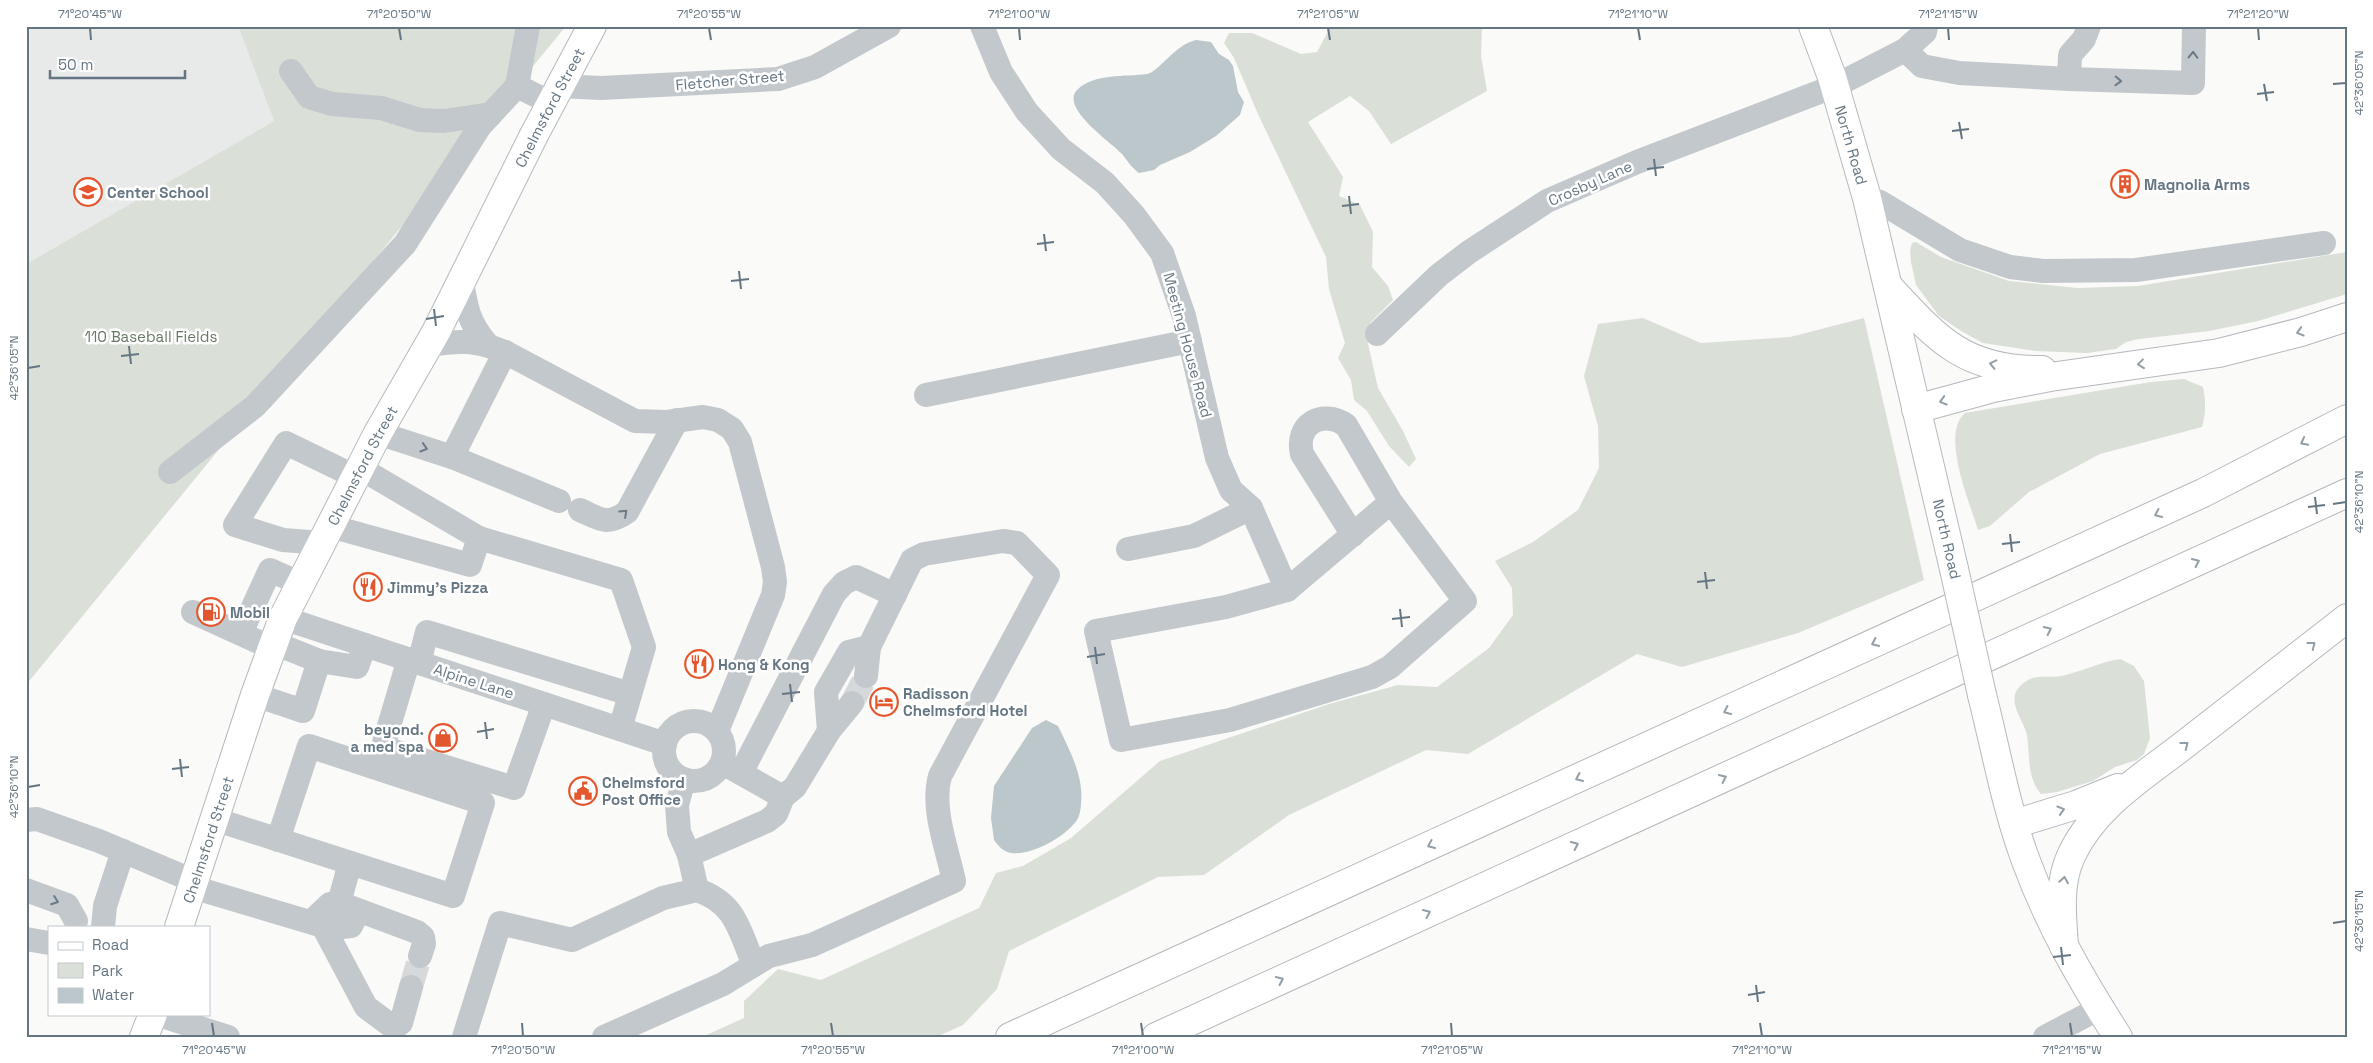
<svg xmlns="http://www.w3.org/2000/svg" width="2373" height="1063" viewBox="0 0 2373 1063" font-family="'Space Grotesk',sans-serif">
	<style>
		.built { fill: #e8e9e9 }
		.green { fill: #dadfd7 }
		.water { fill: #bbc7cb }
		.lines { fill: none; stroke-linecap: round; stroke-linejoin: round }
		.minor-tunnel { stroke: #d5d9db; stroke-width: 24; stroke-dasharray: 24 12; stroke-linecap: butt }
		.major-casing { stroke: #b5babe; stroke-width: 30 }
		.highway-casing { stroke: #b4b9bd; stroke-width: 30 }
		.minor { stroke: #c3c8cc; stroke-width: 24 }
		.major { stroke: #fff; stroke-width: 28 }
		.highway { stroke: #fff; stroke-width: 28 }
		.major-bridge-casing { stroke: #b5babe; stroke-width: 30; stroke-linecap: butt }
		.major-bridge { stroke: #fff; stroke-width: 28 }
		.oneway { stroke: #6a7a87 }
		.oneway2 { stroke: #939fa8 }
		.ticks { fill: none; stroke: #657683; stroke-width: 2 }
		.labels { text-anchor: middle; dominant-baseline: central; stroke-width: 5; stroke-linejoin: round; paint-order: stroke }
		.street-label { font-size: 15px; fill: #657683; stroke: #fff }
		.poi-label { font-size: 15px; font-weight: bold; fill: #657683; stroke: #fff; text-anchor: start }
		.park-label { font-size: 15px; fill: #687a64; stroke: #fff }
		.neatline { fill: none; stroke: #657683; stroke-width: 2 }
		.ticks-label { font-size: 12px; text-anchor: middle; fill: #657683 }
	</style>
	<rect width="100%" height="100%" fill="#fafaf8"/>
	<!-- built -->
	<path class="built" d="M 26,26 L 238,26 L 274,121 L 26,264 Z"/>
	<!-- green -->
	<g class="green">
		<path d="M 238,26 L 566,26 L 26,685 L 26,264 L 274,121 Z"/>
		<path d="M 1331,26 L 1482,26 L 1481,56 L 1487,91 L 1391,144 L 1369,111 L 1350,96 L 1308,122 L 1343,177 L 1339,196 L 1360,205 L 1373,232 L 1372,267 L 1388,286 L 1393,300 L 1370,323 L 1367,339 L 1378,388 L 1403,431 L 1416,459 L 1409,467 L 1389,446 L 1367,411 L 1354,400 L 1351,380 L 1338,358 L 1345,343 L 1329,289 L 1326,257 L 1258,114 L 1234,58 L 1224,43 L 1229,33 L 1252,33 L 1301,54 L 1317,52 Z"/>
		<path d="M 1916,242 L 1941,257 L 2009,281 L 2078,288 L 2138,286 L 2347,252 L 2347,294 L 2258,321 L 2209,331 L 2139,339 L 2126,342 L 2116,349 L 2087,353 L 2036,351 L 1983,343 L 1961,331 L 1939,316 L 1916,285 L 1911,262 L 1910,250 L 1912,243 Z"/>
		<path d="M 1643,318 L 1701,343 L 1790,337 L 1864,318 L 1924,580 L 1798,633 L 1682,667 L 1637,654 L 1468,754 L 1426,750 L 1289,815 L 1204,875 L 1158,877 L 1009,951 L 997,989 L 963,1025 L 936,1037 L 702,1037 L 744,1018 L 744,1001 L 778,969 L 821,980 L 979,908 L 996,873 L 1023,866 L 1071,838 L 1160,761 L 1329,704 L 1398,685 L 1437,687 L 1489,648 L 1513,615 L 1512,588 L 1495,561 L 1533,542 L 1578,510 L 1599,468 L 1598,426 L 1584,376 L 1598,324 Z"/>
		<path d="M 2184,379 L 2203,387 C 2206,402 2206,413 2202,427 L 2100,454 L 2029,492 L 1990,526 L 1978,530 C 1970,503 1940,434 1965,413 L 2151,382 Z"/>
		<path d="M 2120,659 L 2134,666 L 2144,681 L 2150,738 L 2144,754 L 2137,760 L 2115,767 L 2093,781 L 2057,792 L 2041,794 C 2027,778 2030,756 2027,735 C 2024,722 2012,709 2015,695 C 2016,688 2024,682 2030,679 C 2039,675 2051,678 2061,676 C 2081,672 2100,662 2120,659 Z"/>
	</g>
	<!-- water -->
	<g class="water">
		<path d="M 1196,40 L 1211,42 L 1219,54 L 1229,60 L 1233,66 L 1238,92 L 1244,102 L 1240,115 L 1216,136 L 1190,152 L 1160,165 L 1154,170 L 1139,173 C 1131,167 1127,160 1121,153 C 1111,142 1060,108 1077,90 C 1094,73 1126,77 1147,74 C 1159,72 1174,45 1196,40 Z"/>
		<path d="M 1046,720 L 1058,726 C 1069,749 1084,776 1081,803 C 1081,807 1080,814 1078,818 C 1069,836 1024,861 1005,851 C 1001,849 997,844 994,840 L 991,818 L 994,786 L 1032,728 Z"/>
	</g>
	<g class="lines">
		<!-- minor-tunnel -->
		<g class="minor-tunnel">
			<path d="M 852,703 L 866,676"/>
			<path d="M 411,987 L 420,956"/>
		</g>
		<defs>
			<g id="major">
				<path id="s1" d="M 1813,26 L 1832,77 L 1867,198 L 1954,569"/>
				<path d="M 1982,695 C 1996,750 2006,808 2026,861 C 2049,924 2082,981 2118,1037"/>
				<path id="s2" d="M 179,927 L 255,695 L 283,618 L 378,433 L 436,332 L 534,135 L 592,26"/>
				<path d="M 144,1037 L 153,1014"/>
			</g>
			<g id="highway">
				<path d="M 1888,286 C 1937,339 1964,371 2042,370"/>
				<path d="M 1916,409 L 1993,388 L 2050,377 L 2219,353 L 2301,332 L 2347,317"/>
				<path d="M 2014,824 L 2076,805 L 2118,788"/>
				<path d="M 2064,946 C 2062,916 2058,884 2071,856 C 2094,805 2146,775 2189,741 C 2241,700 2294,659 2347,618"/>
				<path d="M 1010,1037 L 2203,493 L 2347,419"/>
				<path d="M 1156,1037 L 2347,493"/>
			</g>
		</defs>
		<!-- major casing -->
		<use href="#major" class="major-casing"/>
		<!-- highway casing -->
		<use href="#highway" class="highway-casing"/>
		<!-- minor -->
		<g class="minor">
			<path d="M 528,26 L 517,86 L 551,103"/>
			<path d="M 982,26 L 1001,72 L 1027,112 L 1061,149 L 1105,183 L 1134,215 L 1162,253 L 1184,316 L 1217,458 L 1231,490 L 1251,508 L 1287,590"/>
			<path d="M 1905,50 L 1922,66 L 1959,73 L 2069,79 L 2193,83 L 2194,26"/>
			<path d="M 291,71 L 309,97 L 332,104 L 381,108 L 420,120 L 444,121 L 491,114"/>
			<path d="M 2069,79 L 2070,55 L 2084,39 L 2089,26"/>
			<path d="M 559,86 L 601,88 L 778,79 L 815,67 L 889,26"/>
			<path d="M 1867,198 L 1880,202 L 1960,250 L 2010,267 L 2043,271 L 2136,270 L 2324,243"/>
			<path d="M 462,281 C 466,308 469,323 487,344"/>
			<path d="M 1377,334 L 1439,275 L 1469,252 L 1547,201 L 1637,162 L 1835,86 L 1905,50 L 1925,32 L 1926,26"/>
			<path d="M 429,345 C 460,340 476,340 505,352"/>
			<path d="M 926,395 L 1190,341"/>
			<path d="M 378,433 L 452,457 L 559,501"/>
			<path d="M 452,457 L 505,352 L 635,421 L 667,422 L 703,417 L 718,420 L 732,429 L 740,442 L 773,567 L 775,582 L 773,595 L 717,731"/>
			<path d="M 360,468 L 479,538 L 621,580 L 644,647 L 620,729"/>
			<path d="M 170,472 L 255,406 L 405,244 L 480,126 L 517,86"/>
			<path d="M 580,510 C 600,519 607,526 627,512 L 677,420"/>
			<path d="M 330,526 L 470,565 L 479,538"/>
			<path d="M 1353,535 L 1302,454 C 1295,424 1322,409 1346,425 L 1391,502 L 1465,601 L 1390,667 L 1372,677 L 1230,720 L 1121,740 L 1096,631 L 1226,607 L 1287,590 L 1391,502"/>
			<path d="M 322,543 L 283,540 L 235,525 L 286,443 L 356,477"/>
			<path d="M 1128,549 L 1194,536 L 1251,508"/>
			<path d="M 193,612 L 272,648"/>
			<path d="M 283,618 L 665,744"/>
			<path d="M 241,633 L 270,570 L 301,584"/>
			<path d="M 319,661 L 357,667 L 365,645"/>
			<path d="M 419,663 L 427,632 L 630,694"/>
			<path d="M 866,676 L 869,647"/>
			<path d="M 255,695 L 303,711 L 319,661 L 274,643"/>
			<circle cx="694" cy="751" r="30"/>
			<path d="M 384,748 L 514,788 L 544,704"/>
			<path d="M 378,763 L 409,659"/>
			<path d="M 728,766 L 783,797"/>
			<path d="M 741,773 L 834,594 L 844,583 L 856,577 L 895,595"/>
			<path d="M 214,819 L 453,896 L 483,803 L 309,746 L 278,840"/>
			<path d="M 26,820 L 37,819 L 99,841 L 194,881"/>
			<path d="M 689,855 L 767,821 L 776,814 L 783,797 L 795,787 L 829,731 L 852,703"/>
			<path d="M 192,887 L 323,926 L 366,1007 L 389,1024 L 397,1026 L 401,1023 L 411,987"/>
			<path d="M 26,890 L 67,905 L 76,921"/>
			<path d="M 697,890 C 736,903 739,930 754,965"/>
			<path d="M 339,903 L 350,863"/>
			<path d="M 312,921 L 330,904 L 339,903 L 417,932 L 423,937 L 424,944 L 420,956"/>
			<path d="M 323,926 L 342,927 L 351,926 L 356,916 L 355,910"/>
			<path d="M 103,927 L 105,906 L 123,851"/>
			<path d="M 26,939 L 49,943"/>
			<path d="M 156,1014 L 228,1037"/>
			<path d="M 464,1037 L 500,923 L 572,940 L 663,898 L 697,890 L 689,855 L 679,832 L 677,805 L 684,779"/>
			<path d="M 604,1037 L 723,984 L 769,956 L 812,945 L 954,881 C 947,848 931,808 940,776 L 1048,575 L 1017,543 L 1003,541 L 924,554 L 912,560 L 869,647 L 849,652 L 826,692 L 829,731"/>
			<path d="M 2045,1037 L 2100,1008"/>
		</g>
		<!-- major -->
		<use href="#major" class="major"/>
		<!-- highway -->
		<use href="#highway" class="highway"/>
		<defs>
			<path id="major-bridge" d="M 1954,569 L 1982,695"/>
		</defs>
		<!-- major-bridge casing -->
		<use href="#major-bridge" class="major-bridge-casing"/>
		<!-- major-bridge -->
		<use href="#major-bridge" class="major-bridge"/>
	</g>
	<!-- one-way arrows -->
	<defs><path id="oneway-chevron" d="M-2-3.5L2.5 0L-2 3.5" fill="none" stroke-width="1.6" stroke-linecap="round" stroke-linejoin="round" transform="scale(1.25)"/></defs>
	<g class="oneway">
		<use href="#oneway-chevron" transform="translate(2193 55) rotate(-89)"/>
		<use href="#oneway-chevron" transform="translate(2118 81) rotate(2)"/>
		<use href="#oneway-chevron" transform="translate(424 448) rotate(17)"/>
		<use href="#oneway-chevron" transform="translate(624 513) rotate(-43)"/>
		<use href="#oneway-chevron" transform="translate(55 901) rotate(20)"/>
	</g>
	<g class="oneway2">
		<use href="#oneway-chevron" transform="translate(2300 332) rotate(164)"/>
		<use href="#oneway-chevron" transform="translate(1993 364) rotate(-167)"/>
		<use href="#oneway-chevron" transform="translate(2141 364) rotate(173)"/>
		<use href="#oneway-chevron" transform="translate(1943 401) rotate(164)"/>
		<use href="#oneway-chevron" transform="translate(2304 442) rotate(152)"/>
		<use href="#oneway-chevron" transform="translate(2158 514) rotate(155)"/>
		<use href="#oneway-chevron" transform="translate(2196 562) rotate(-25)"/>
		<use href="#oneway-chevron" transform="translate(2048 630) rotate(-25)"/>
		<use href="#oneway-chevron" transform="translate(1875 643) rotate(155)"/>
		<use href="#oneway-chevron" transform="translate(2312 645) rotate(-38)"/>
		<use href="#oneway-chevron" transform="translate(1727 711) rotate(155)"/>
		<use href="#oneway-chevron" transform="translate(2185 745) rotate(-38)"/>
		<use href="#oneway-chevron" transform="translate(1579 778) rotate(156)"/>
		<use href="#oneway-chevron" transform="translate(1723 778) rotate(-25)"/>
		<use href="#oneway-chevron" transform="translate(2061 810) rotate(-17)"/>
		<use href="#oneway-chevron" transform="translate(1431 845) rotate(156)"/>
		<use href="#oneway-chevron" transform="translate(1575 845) rotate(-25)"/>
		<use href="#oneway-chevron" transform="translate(2064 880) rotate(-81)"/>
		<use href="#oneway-chevron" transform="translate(1427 913) rotate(-25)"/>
		<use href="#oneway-chevron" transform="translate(1280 980) rotate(-25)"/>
	</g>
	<!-- ticks -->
	<path class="ticks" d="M 90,28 L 91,40M 399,28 L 401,40M 709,28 L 711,40M 1019,28 L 1020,40M 1328,28 L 1330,40M 1638,28 L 1640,40M 1948,28 L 1949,40M 2258,28 L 2259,40M 2264,84 L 2267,101M 2333,84 L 2346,83M 2257,94 L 2274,92M 1959,122 L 1962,139M 1952,131 L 1969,129M 1654,159 L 1656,176M 1647,169 L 1664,167M 1349,196 L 1351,214M 1342,206 L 1359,204M 1044,234 L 1046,251M 1037,244 L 1054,242M 739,271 L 741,289M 731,281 L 749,279M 434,309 L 436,326M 426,319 L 444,316M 129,346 L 131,364M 121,356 L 139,354M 28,368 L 40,366M 2315,497 L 2317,514M 2333,504 L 2346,502M 2308,507 L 2325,505M 2010,534 L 2012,552M 2002,544 L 2020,542M 1705,572 L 1707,589M 1697,582 L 1715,580M 1400,609 L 1402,627M 1392,619 L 1410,617M 1095,647 L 1097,664M 1087,657 L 1105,654M 790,684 L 792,702M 782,694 L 800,692M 485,722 L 487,739M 477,732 L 494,729M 180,759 L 182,777M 172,769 L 189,767M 28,787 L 40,785M 2333,923 L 2346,921M 2061,947 L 2063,965M 2053,957 L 2071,955M 1756,985 L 1758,1002M 1748,995 L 1765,992M 212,1023 L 214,1036M 522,1023 L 523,1036M 831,1023 L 833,1036M 1141,1023 L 1143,1036M 1451,1023 L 1452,1036M 1760,1023 L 1762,1036M 2070,1023 L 2072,1036"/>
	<!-- icons -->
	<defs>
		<symbol id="building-ring" viewBox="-11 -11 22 22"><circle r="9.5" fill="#fff" stroke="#e4572e" stroke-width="1.5"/><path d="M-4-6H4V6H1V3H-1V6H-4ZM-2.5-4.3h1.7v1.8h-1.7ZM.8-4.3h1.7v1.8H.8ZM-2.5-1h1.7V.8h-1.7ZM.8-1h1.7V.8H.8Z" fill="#e4572e"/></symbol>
		<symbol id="school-ring" viewBox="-11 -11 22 22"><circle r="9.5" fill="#fff" stroke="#e4572e" stroke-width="1.5"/><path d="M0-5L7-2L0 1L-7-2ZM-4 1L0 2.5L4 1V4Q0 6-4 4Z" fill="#e4572e"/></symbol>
		<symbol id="restaurant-ring" viewBox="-11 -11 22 22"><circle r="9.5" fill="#fff" stroke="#e4572e" stroke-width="1.5"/><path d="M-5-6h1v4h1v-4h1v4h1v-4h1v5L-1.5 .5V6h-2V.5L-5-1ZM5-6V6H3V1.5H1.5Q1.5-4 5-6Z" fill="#e4572e"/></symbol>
		<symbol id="fuel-ring" viewBox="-11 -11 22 22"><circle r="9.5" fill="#fff" stroke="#e4572e" stroke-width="1.5"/><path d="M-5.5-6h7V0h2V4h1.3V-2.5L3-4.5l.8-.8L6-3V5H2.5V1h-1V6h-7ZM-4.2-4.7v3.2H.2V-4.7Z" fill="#e4572e"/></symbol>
		<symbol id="hotel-ring" viewBox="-11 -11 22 22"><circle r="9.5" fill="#fff" stroke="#e4572e" stroke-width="1.5"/><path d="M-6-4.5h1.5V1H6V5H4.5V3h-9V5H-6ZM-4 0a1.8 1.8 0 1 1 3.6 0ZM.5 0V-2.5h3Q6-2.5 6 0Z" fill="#e4572e"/></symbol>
		<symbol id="shop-ring" viewBox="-11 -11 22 22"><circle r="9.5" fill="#fff" stroke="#e4572e" stroke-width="1.5"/><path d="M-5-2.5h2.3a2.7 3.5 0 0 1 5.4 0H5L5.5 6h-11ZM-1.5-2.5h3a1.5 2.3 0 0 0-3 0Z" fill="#e4572e"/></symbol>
		<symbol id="civic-ring" viewBox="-11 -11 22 22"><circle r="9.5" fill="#fff" stroke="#e4572e" stroke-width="1.5"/><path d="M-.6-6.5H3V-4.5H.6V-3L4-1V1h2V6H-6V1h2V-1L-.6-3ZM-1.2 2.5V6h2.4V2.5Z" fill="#e4572e"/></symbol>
	</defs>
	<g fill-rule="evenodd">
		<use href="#building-ring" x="2109" y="168" width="32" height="32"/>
		<use href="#school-ring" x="72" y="176" width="32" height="32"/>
		<use href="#restaurant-ring" x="352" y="571" width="32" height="32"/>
		<use href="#fuel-ring" x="195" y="596" width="32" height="32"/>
		<use href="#restaurant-ring" x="683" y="648" width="32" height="32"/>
		<use href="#hotel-ring" x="868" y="686" width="32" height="32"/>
		<use href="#shop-ring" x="427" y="722" width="32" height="32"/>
		<use href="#civic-ring" x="567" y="775" width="32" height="32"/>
	</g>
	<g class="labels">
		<!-- street labels -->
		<g class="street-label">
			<text transform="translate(730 80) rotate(-5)">Fletcher Street</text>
			<text stroke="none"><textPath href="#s2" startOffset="902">Chelmsford Street</textPath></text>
			<text stroke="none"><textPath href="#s1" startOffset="125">North Road</textPath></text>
			<text transform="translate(1590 183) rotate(-24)">Crosby Lane</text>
			<text transform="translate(1188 345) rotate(75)">Meeting House Road</text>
			<text stroke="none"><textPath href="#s2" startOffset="498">Chelmsford Street</textPath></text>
			<text transform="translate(1947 539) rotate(77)">North Road</text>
			<text transform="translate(474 681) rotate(18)">Alpine Lane</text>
			<text stroke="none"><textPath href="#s2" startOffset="92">Chelmsford Street</textPath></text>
		</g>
		<!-- poi labels -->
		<g class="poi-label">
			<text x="2144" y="184">Magnolia Arms</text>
			<text x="107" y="192">Center School</text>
			<text x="387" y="587">Jimmy's Pizza</text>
			<text x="230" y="612">Mobil</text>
			<text x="718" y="664">Hong &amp; Kong</text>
			<text x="903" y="693">Radisson<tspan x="903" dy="17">Chelmsford Hotel</tspan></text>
			<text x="424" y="729" text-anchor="end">beyond.<tspan x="424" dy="17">a med spa</tspan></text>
			<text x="602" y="782">Chelmsford<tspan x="602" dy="17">Post Office</tspan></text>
		</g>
		<!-- park labels -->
		<g class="park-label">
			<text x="151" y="336">110 Baseball Fields</text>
		</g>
	</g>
	<!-- border -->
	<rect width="2373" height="1063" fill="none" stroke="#ffffff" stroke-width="55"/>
	<!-- legend -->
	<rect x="48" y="926" width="162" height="90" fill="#ffffff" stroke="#c1c8cd"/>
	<rect x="58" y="942" width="25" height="8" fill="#ffffff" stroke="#c1c8cd"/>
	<text x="92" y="950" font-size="15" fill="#657683">Road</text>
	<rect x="58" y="963" width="25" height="15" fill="#dadfd7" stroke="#c1c8cd"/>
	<text x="92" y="976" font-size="15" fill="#657683">Park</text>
	<rect x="58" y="988" width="25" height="15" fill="#bbc7cb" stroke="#c1c8cd"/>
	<text x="92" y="1000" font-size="15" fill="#657683">Water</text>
	<!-- scale -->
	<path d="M50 70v8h135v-8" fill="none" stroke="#657683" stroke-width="2.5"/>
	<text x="58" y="70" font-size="15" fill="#657683" stroke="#ffffff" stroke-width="4" paint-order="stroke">50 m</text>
	<rect x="28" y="28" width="2318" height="1008" class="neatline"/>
	<g class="ticks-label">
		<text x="90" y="18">71°20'45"W</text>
		<text x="399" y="18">71°20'50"W</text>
		<text x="709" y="18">71°20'55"W</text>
		<text x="1019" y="18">71°21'00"W</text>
		<text x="1328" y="18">71°21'05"W</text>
		<text x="1638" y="18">71°21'10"W</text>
		<text x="1948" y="18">71°21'15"W</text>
		<text x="2258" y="18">71°21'20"W</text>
		<text transform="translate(2359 83) rotate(-90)" y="4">42°36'05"N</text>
		<text transform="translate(14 368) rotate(-90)" y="4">42°36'05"N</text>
		<text transform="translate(2359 502) rotate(-90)" y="4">42°36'10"N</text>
		<text transform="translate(14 787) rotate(-90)" y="4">42°36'10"N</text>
		<text transform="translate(2359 921) rotate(-90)" y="4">42°36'15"N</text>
		<text x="214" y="1054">71°20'45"W</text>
		<text x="523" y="1054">71°20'50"W</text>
		<text x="833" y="1054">71°20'55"W</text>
		<text x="1143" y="1054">71°21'00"W</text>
		<text x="1452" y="1054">71°21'05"W</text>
		<text x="1762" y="1054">71°21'10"W</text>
		<text x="2072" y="1054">71°21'15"W</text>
	</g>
</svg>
